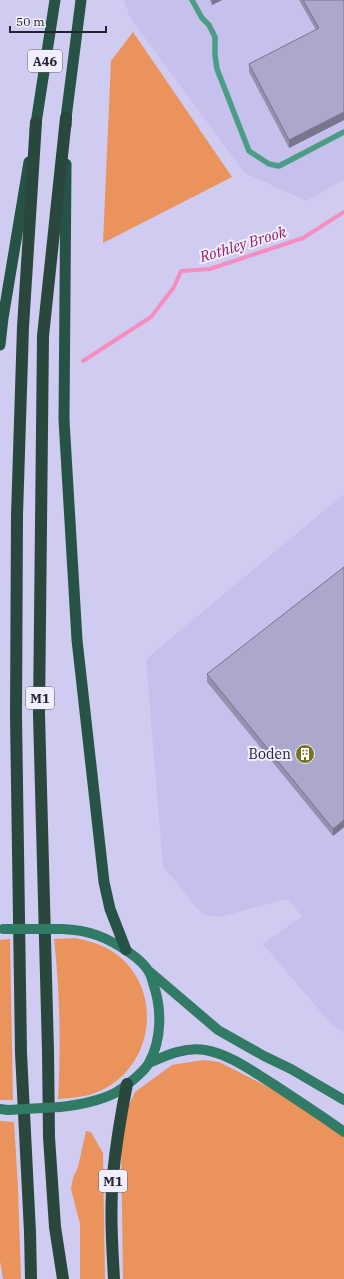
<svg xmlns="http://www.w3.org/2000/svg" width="344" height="1279" viewBox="0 0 344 1279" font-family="'IBM Plex Serif',serif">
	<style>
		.built { fill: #c6c0ed }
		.green { fill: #eb935c }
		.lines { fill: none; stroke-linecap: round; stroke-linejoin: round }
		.stream { stroke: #f58ebe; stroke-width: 4 }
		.service { stroke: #4c9d85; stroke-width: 5.5 }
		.secondary { stroke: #317a65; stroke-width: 10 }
		.trunk { stroke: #275346; stroke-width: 11 }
		.motorway { stroke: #29473d; stroke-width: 12 }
		.secondary-bridge { stroke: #317a65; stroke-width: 10 }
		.wall { fill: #9490af }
		.shaded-wall { fill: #78758f }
		.building { fill: #aca7cc; stroke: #78758f }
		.labels { text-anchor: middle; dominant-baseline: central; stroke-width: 4; stroke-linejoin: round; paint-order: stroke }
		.shield { fill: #f1efff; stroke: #62606e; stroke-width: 1 }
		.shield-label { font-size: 13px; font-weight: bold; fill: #242230 }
		.poi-label { font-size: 14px; fill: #242230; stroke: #f1efff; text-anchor: end }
		.water-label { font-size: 15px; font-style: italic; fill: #951d61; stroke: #f1efff }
	</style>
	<rect width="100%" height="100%" fill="#d0cbf1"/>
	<!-- built -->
	<g class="built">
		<path d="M 124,0 L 344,0 L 344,179 L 306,201 L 245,173 L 130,18 Z"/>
		<path d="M 344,494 L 344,1033 L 332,1025 L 263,944 L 302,916 L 287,899 L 220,917 L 202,914 L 163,866 L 146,659 Z"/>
	</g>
	<!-- green -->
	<g class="green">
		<path d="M 133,32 L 232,177 L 103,243 L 111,61 Z"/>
		<path d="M 75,938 C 91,941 107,946 120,957 C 163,994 153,1065 102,1090 C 88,1097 73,1098 58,1099 C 61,1045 60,992 54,939 Z"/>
		<path d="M 10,939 L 13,1100 L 0,1100 L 0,940 Z"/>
		<path d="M 203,1060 L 219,1062 L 280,1093 L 344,1136 L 344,1279 L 123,1279 L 121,1141 L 126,1111 L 135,1092 L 172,1065 Z"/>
		<path d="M 0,1121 L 14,1122 L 18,1187 L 21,1279 L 3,1279 L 0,1261 Z"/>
		<path d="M 86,1131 L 91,1132 L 103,1153 L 105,1279 L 80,1279 L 80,1224 L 71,1189 L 73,1178 L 78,1167 Z"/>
	</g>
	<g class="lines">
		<!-- stream -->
		<path class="stream" d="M 83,361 L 151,317 L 174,287 L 181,271 L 210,269 L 303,238 L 344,212"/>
		<!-- service -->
		<path class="service" d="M 192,0 L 202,18 L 209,25 L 215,37 L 215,55 L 217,69 L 249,151 L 269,164 L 279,166 L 344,132"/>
		<!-- secondary -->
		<g class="secondary">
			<path d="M 150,972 L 218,1030 L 264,1056 L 291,1069 L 344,1100"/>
			<path d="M 149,1063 C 167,1055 184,1047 205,1050 C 229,1054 252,1071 273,1084 C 297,1100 321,1115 344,1132"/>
			<path d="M 60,1107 C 79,1105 97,1102 115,1093 C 125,1087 143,1073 149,1063 C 162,1039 162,1008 153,983 C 152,979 151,975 149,972 C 145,964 137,958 130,953 C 107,937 89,930 62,929"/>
			<path d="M 0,1109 L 8,1110"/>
		</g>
		<!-- trunk -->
		<g class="trunk">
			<path d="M 66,126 L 66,118 L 81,0"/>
			<path d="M 35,130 L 55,0"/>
			<path d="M 66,164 L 64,420 L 77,640 L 104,882 L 110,909 L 126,950"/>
			<path d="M 0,345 L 3,318 L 29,162"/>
		</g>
		<!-- motorway -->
		<g class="motorway">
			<path d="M 31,1279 L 30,1232 L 21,1053 L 16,716 L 17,515 L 23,327 L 36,122"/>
			<path d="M 63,1279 L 55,1227 L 49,1137 L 48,1051 L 39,714 L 43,336 L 66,118"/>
			<path d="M 114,1279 C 112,1245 110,1209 113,1175 C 116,1144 121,1114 127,1084"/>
		</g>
		<!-- secondary-bridge -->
		<g class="secondary-bridge">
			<path d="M 3,929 L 62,929"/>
			<path d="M 8,1110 L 60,1107"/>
		</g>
	</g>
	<!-- wall -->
	<g class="wall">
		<path d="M 210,0 L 222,0 L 212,5 Z"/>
		<path d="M 299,0 L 344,0 L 344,120 L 289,148 L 249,72 L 249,64 L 316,30 Z"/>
		<path d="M 344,567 L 344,827 L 333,836 L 207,682 L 207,674 Z"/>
	</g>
	<!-- shaded-wall -->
	<g class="shaded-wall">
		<path d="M 212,0 L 222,0 L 212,5 Z"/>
		<path d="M 344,112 L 344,120 L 289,148 L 289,140 Z"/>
		<path d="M 344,820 L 344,827 L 333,836 L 333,829 Z"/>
	</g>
	<!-- building -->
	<g class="building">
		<path d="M 303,0 L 344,0 L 344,112 L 289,140 L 249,64 L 319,28 Z"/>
		<path d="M 344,567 L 344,820 L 333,829 L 207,674 Z"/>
	</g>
	<!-- icons -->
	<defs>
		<symbol id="building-disc" viewBox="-11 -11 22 22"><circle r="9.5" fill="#74771f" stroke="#f1efff"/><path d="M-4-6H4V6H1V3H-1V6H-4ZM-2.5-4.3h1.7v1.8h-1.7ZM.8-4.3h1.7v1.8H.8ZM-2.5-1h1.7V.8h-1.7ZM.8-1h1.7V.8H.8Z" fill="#fff"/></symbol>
	</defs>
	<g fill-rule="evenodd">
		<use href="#building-disc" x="294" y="743" width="22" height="22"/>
	</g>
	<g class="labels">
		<!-- shield labels -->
		<g class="shield">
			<rect x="28" y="50" width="34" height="22" rx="3"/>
			<rect x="26" y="687" width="28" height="22" rx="3"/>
			<rect x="99" y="1170" width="28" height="22" rx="3"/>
		</g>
		<g class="shield-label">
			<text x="45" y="61">A46</text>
			<text x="40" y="698">M1</text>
			<text x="113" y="1181">M1</text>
		</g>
		<!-- poi labels -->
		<g class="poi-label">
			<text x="291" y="754">Boden</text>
		</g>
		<!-- water labels -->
		<g class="water-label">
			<text transform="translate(243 244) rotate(-17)">Rothley Brook</text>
		</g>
	</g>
	<!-- scale -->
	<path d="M10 26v6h96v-6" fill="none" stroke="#242230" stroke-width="2"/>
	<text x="16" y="26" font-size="12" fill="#242230" stroke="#f1efff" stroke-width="3" paint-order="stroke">50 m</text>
</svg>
